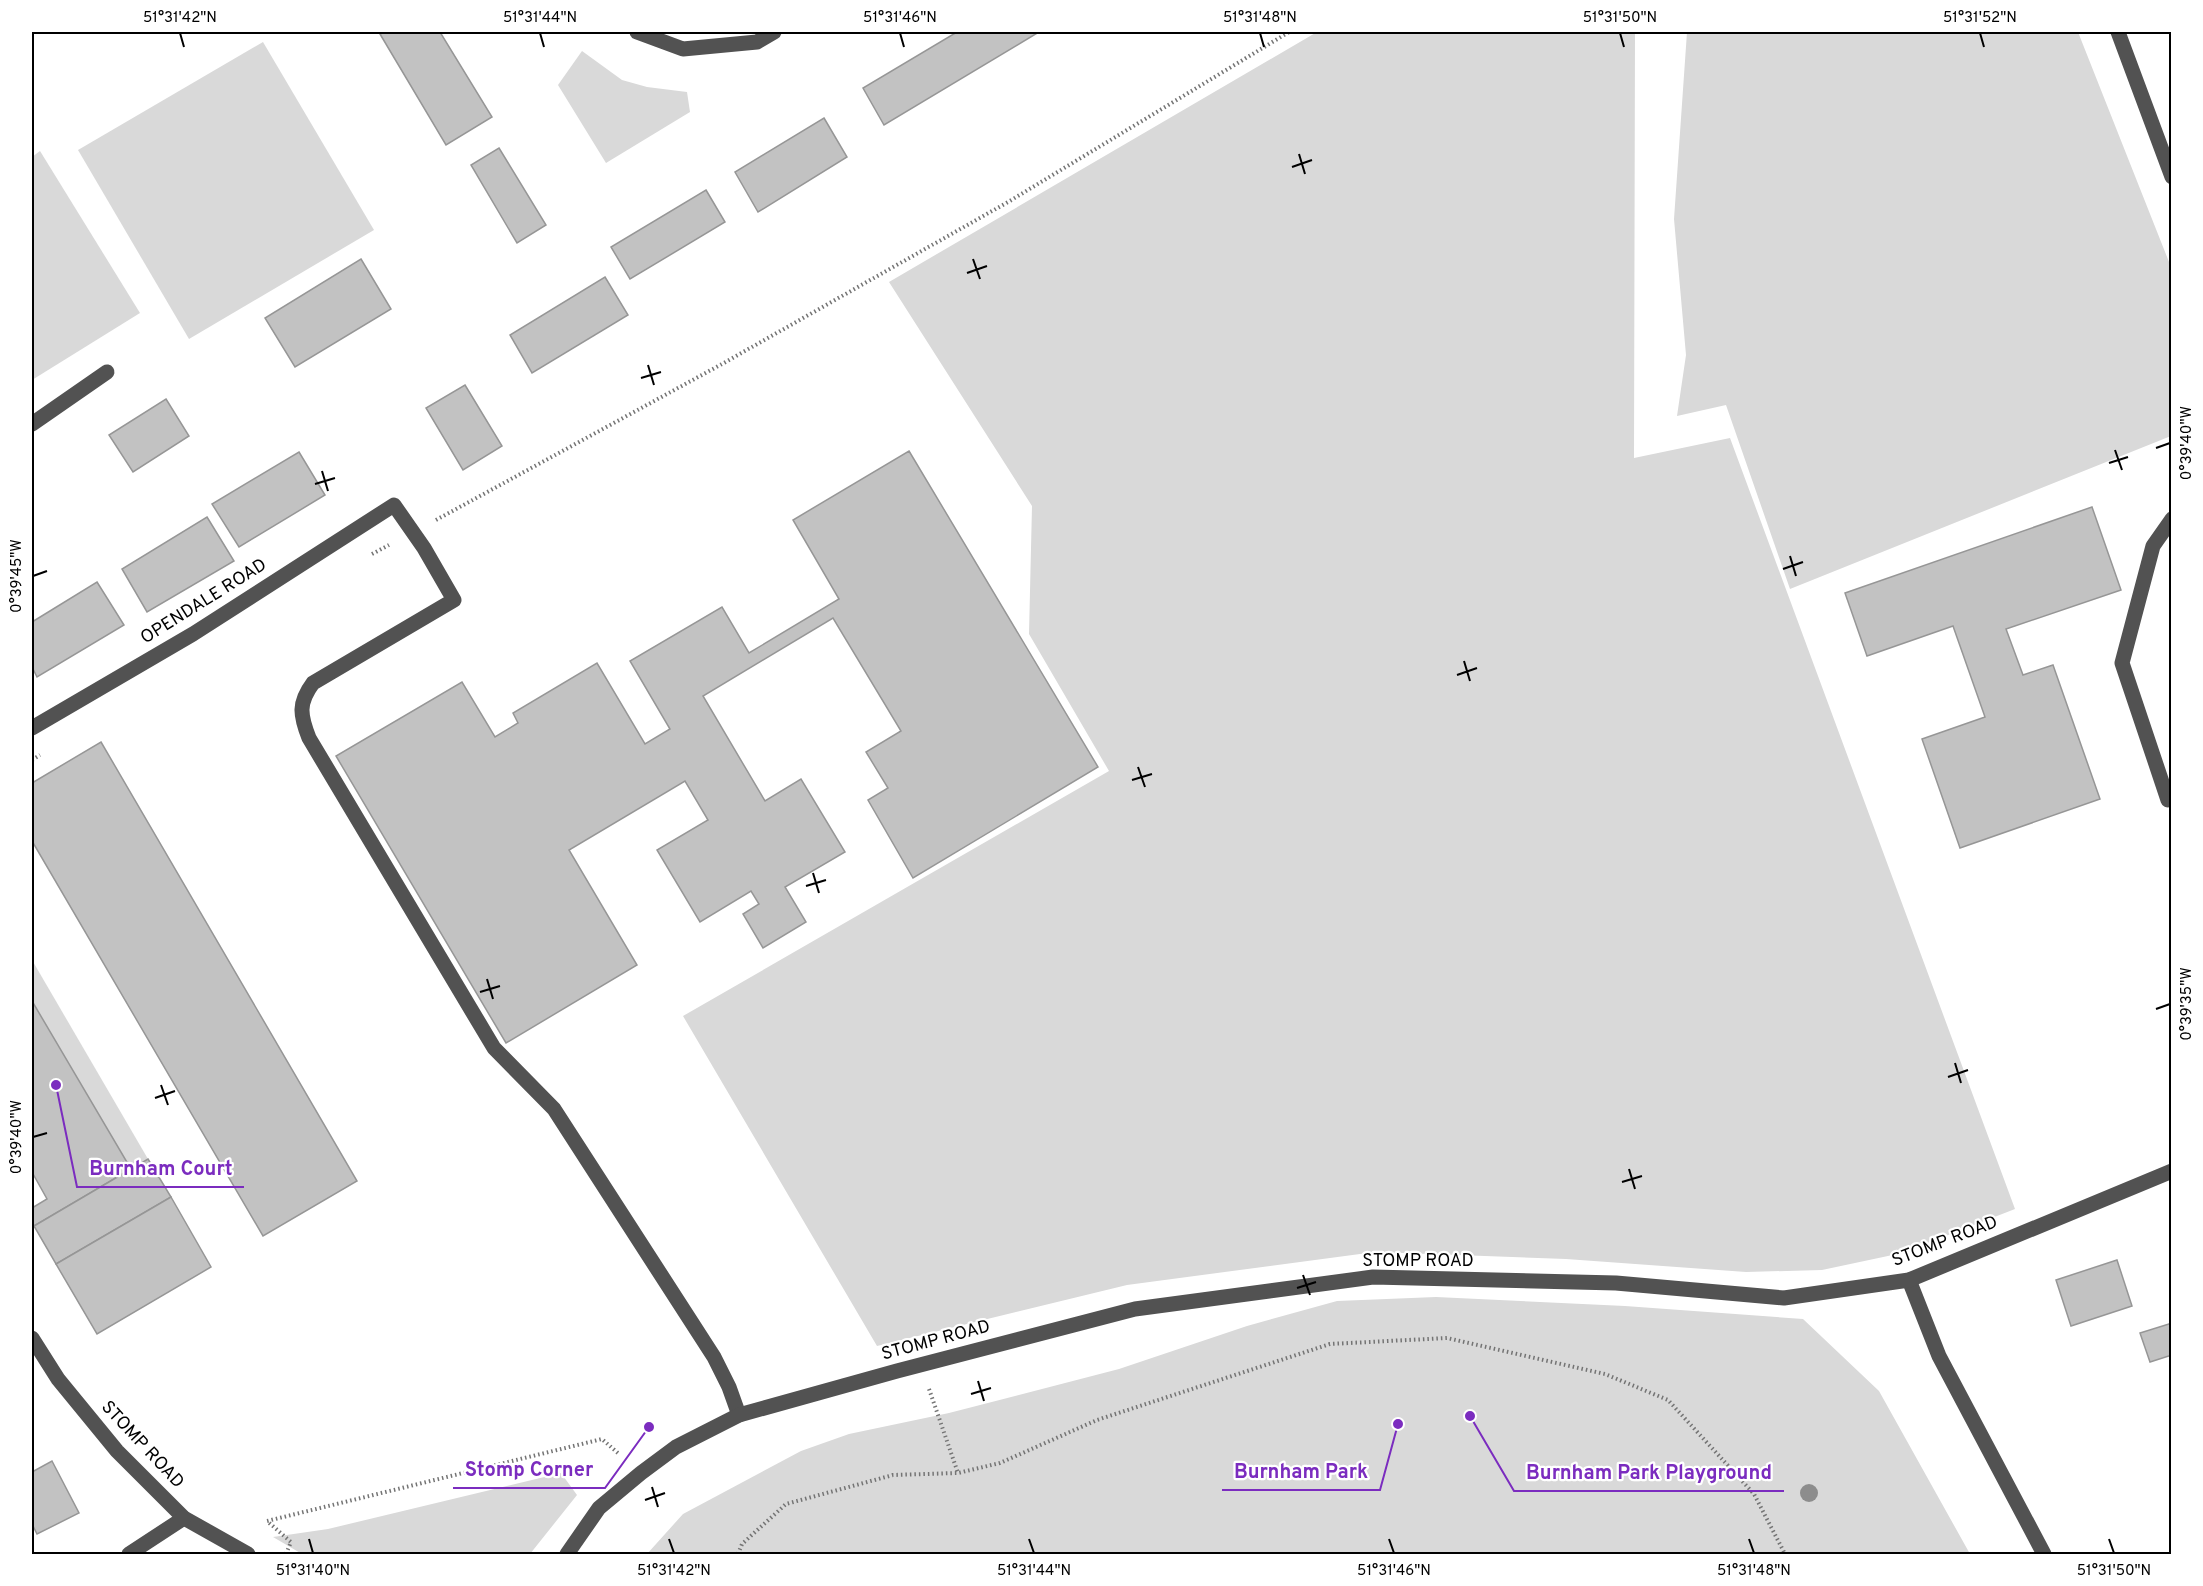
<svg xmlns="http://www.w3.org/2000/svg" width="2203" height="1586" viewBox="0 0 2203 1586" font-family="Overpass,sans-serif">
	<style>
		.green { fill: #d9d9d9 }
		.building { fill: #c2c2c2; stroke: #969696; stroke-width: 1.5 }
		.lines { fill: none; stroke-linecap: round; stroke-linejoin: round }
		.path { stroke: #747474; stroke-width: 4; stroke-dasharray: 1.5 3; stroke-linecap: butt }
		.minor { stroke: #525252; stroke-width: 15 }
		.tree { fill: #8d8d8d }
		.ticks { fill: none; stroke: #000; stroke-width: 2 }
		.labels { text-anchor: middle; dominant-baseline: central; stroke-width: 4.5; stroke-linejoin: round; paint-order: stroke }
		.street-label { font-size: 18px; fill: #000; stroke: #fff }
		.leader { fill: none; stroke: #7b2cbf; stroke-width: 2 }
		.callout-dot { fill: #7b2cbf; stroke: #fff; stroke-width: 2 }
		.callout-label { font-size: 20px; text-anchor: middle; font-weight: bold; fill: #7b2cbf; stroke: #fff; stroke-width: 4.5; stroke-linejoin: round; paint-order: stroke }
		.neatline { fill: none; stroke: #000; stroke-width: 2 }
		.ticks-label { font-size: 15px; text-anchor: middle; fill: #000 }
	</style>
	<rect width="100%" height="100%" fill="#fff"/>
	<!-- green -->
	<g class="green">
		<path d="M 1317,32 L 1635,32 L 1634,458 L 1730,438 L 2015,1209 L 1902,1253 L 1822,1270 L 1746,1272 L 1566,1259 L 1375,1252 L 1127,1285 L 877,1346 L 683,1016 L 1109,771 L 1029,634 L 1032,506 L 889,282 Z"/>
		<path d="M 1687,32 L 2078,32 L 2171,267 L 2171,436 L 1790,589 L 1726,405 L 1677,416 L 1686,355 L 1674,219 Z"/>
		<path d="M 263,42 L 374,230 L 189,339 L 78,150 Z"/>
		<path d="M 582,51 L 622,80 L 647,87 L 687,92 L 690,112 L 606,163 L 558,85 Z"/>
		<path d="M 40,151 L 140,313 L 32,380 L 32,157 Z"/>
		<path d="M 32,960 L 148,1159 L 131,1169 L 32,1001 Z"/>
		<path d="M 1436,1297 L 1625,1306 L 1803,1319 L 1879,1391 L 1970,1554 L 647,1554 L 683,1514 L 801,1451 L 849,1434 L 949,1413 L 1119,1369 L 1247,1326 L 1337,1301 Z"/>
		<path d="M 561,1473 L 577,1495 L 530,1554 L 302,1554 L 273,1537 L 328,1529 Z"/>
	</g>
	<!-- building -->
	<g class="building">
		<path d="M 385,32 L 440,32 L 492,117 L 446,145 L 380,34 Z"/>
		<path d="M 957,32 L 1039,32 L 884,125 L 863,88 Z"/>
		<path d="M 824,118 L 847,157 L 758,212 L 735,172 Z"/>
		<path d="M 499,148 L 546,225 L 517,243 L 471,165 Z"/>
		<path d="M 706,190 L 725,222 L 630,279 L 611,247 Z"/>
		<path d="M 361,259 L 391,309 L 295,367 L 265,318 Z"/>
		<path d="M 605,277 L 628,315 L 532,373 L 510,335 Z"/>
		<path d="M 465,385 L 502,446 L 463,470 L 426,408 Z"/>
		<path d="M 166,399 L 189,436 L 133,472 L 109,435 Z"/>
		<path d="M 909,451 L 1098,767 L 913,878 L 868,800 L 888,788 L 866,752 L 901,731 L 833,618 L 703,696 L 765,801 L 801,779 L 845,852 L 785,887 L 806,922 L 763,948 L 743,914 L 759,904 L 751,891 L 700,922 L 657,850 L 708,820 L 685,781 L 569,850 L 637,965 L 506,1043 L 336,756 L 462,682 L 495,737 L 518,723 L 513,713 L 597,663 L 645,744 L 670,729 L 630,661 L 722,607 L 749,653 L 839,599 L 793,520 Z"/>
		<path d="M 299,452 L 325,495 L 239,547 L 212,504 Z"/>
		<path d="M 2092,507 L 2121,590 L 2006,629 L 2023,675 L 2053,665 L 2100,799 L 1960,848 L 1922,739 L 1985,717 L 1953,626 L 1867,656 L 1845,593 Z"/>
		<path d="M 207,517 L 234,561 L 147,612 L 122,569 Z"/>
		<path d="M 97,582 L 124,625 L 37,677 L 32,667 L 32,622 Z"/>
		<path d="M 101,742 L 357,1181 L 263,1236 L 32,841 L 32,783 Z"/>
		<path d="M 32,1001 L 131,1169 L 34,1226 L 32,1221 L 32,1208 L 47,1199 L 32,1172 Z"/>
		<path d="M 148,1159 L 171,1197 L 56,1264 L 34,1226 Z"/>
		<path d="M 171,1197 L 211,1267 L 97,1334 L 56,1264 Z"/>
		<path d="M 2117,1260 L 2132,1306 L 2071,1326 L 2056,1280 Z"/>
		<path d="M 2172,1323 L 2172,1355 L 2150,1362 L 2140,1333 Z"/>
		<path d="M 52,1461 L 79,1513 L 37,1534 L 32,1524 L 32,1472 Z"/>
	</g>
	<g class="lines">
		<!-- path -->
		<g class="path">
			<path d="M 436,520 L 722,364 L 1008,202 L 1289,32"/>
			<path d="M 372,554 L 389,545"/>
			<path d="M 32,760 L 40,755"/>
			<path d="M 929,1389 L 958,1473"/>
			<path d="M 286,1554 L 291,1542 L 267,1521 L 602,1439 L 620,1455"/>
			<path d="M 738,1554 L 742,1544 L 786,1504 L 893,1475 L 958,1473 L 1000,1463 L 1097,1420 L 1330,1344 L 1447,1338 L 1605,1374 L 1668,1400 L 1754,1494 L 1785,1554"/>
		</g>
		<!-- minor -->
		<g class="minor">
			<path d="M 637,32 L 683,49 L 757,42 L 774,32"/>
			<path d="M 2118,32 L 2172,177"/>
			<path d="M 32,424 L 107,372"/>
			<path d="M 32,728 L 193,634 L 394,505 L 424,548 L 454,600 L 313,683 C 298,703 300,715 309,738 L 494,1048 L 554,1109 L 714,1357 L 729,1387 L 739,1415"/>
			<path d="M 2168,800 L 2122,663 L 2153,546 L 2172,519"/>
			<path d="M 1909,1280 L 1939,1356 L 2044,1554"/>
			<path d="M 32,1338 L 58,1379 L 117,1451 L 184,1518 L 248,1554"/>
			<path d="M 129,1554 L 184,1518"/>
			<path d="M 567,1554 L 599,1508 L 641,1473 L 676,1447 L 739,1415 L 897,1371 L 1135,1309 L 1373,1277 L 1616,1283 L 1784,1298 L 1909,1280 L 2172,1171"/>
		</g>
	</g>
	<!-- trees -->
	<circle class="tree" cx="1809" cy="1493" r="9"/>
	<!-- ticks -->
	<path class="ticks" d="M 180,33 L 184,47M 540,33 L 544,47M 900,33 L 904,47M 1260,33 L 1264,47M 1620,33 L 1624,47M 1980,33 L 1984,47M 1299,154 L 1305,174M 1292,167 L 1312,160M 973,259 L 980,279M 967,273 L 987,266M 648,365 L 654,385M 641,378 L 661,372M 2156,448 L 2170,443M 2115,450 L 2122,470M 2109,463 L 2128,457M 322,471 L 328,491M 315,484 L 335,478M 1790,556 L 1796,576M 1783,569 L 1803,562M 33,576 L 47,571M 1464,661 L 1470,681M 1457,675 L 1477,668M 1138,767 L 1145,787M 1132,780 L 1152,774M 813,873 L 819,893M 806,886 L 826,880M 487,979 L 493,999M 480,992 L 500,986M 2156,1009 L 2170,1004M 1955,1063 L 1961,1083M 1948,1077 L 1968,1070M 161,1085 L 168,1105M 155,1098 L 175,1091M 33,1137 L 47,1133M 1629,1169 L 1635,1189M 1622,1182 L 1642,1176M 1303,1275 L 1310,1295M 1297,1288 L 1316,1282M 978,1381 L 984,1401M 971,1394 L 991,1388M 652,1487 L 658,1507M 645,1500 L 665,1493M 309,1539 L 313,1553M 669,1539 L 674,1553M 1029,1539 L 1034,1553M 1389,1539 L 1394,1553M 1749,1539 L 1754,1553M 2109,1539 L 2114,1553"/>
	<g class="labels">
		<!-- street labels -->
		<g class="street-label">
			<text transform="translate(204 602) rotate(-32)">OPENDALE ROAD</text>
			<text transform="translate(1945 1242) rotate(-21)">STOMP ROAD</text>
			<text x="1418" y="1261">STOMP ROAD</text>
			<text transform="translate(936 1341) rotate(-15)">STOMP ROAD</text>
			<text transform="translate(142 1445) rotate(47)">STOMP ROAD</text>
		</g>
	</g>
	<!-- callouts -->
	<path class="leader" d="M56 1085L77 1187H244M649 1427L605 1488H453M1398 1424L1380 1490H1222M1470 1416L1514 1491H1784"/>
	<g class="callout-dot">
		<circle cx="56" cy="1085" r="6"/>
		<circle cx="649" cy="1427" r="6"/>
		<circle cx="1398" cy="1424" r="6"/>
		<circle cx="1470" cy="1416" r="6"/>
	</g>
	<g class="callout-label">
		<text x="161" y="1175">Burnham Court</text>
		<text x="529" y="1476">Stomp Corner</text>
		<text x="1301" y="1478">Burnham Park</text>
		<text x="1649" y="1479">Burnham Park Playground</text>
	</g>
	<!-- border -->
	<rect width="2203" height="1586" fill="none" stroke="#ffffff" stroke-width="66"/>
	<rect x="33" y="33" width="2137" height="1520" class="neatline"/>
	<g class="ticks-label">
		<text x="180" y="22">51°31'42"N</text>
		<text x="540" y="22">51°31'44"N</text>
		<text x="900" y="22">51°31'46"N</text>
		<text x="1260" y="22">51°31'48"N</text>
		<text x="1620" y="22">51°31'50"N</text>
		<text x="1980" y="22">51°31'52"N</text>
		<text transform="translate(2186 443) rotate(-90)" y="5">0°39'40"W</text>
		<text transform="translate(16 576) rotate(-90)" y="5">0°39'45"W</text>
		<text transform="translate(2186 1004) rotate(-90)" y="5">0°39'35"W</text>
		<text transform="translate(16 1137) rotate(-90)" y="5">0°39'40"W</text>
		<text x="313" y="1575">51°31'40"N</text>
		<text x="674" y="1575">51°31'42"N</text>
		<text x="1034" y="1575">51°31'44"N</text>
		<text x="1394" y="1575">51°31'46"N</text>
		<text x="1754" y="1575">51°31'48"N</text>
		<text x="2114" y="1575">51°31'50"N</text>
	</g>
</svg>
